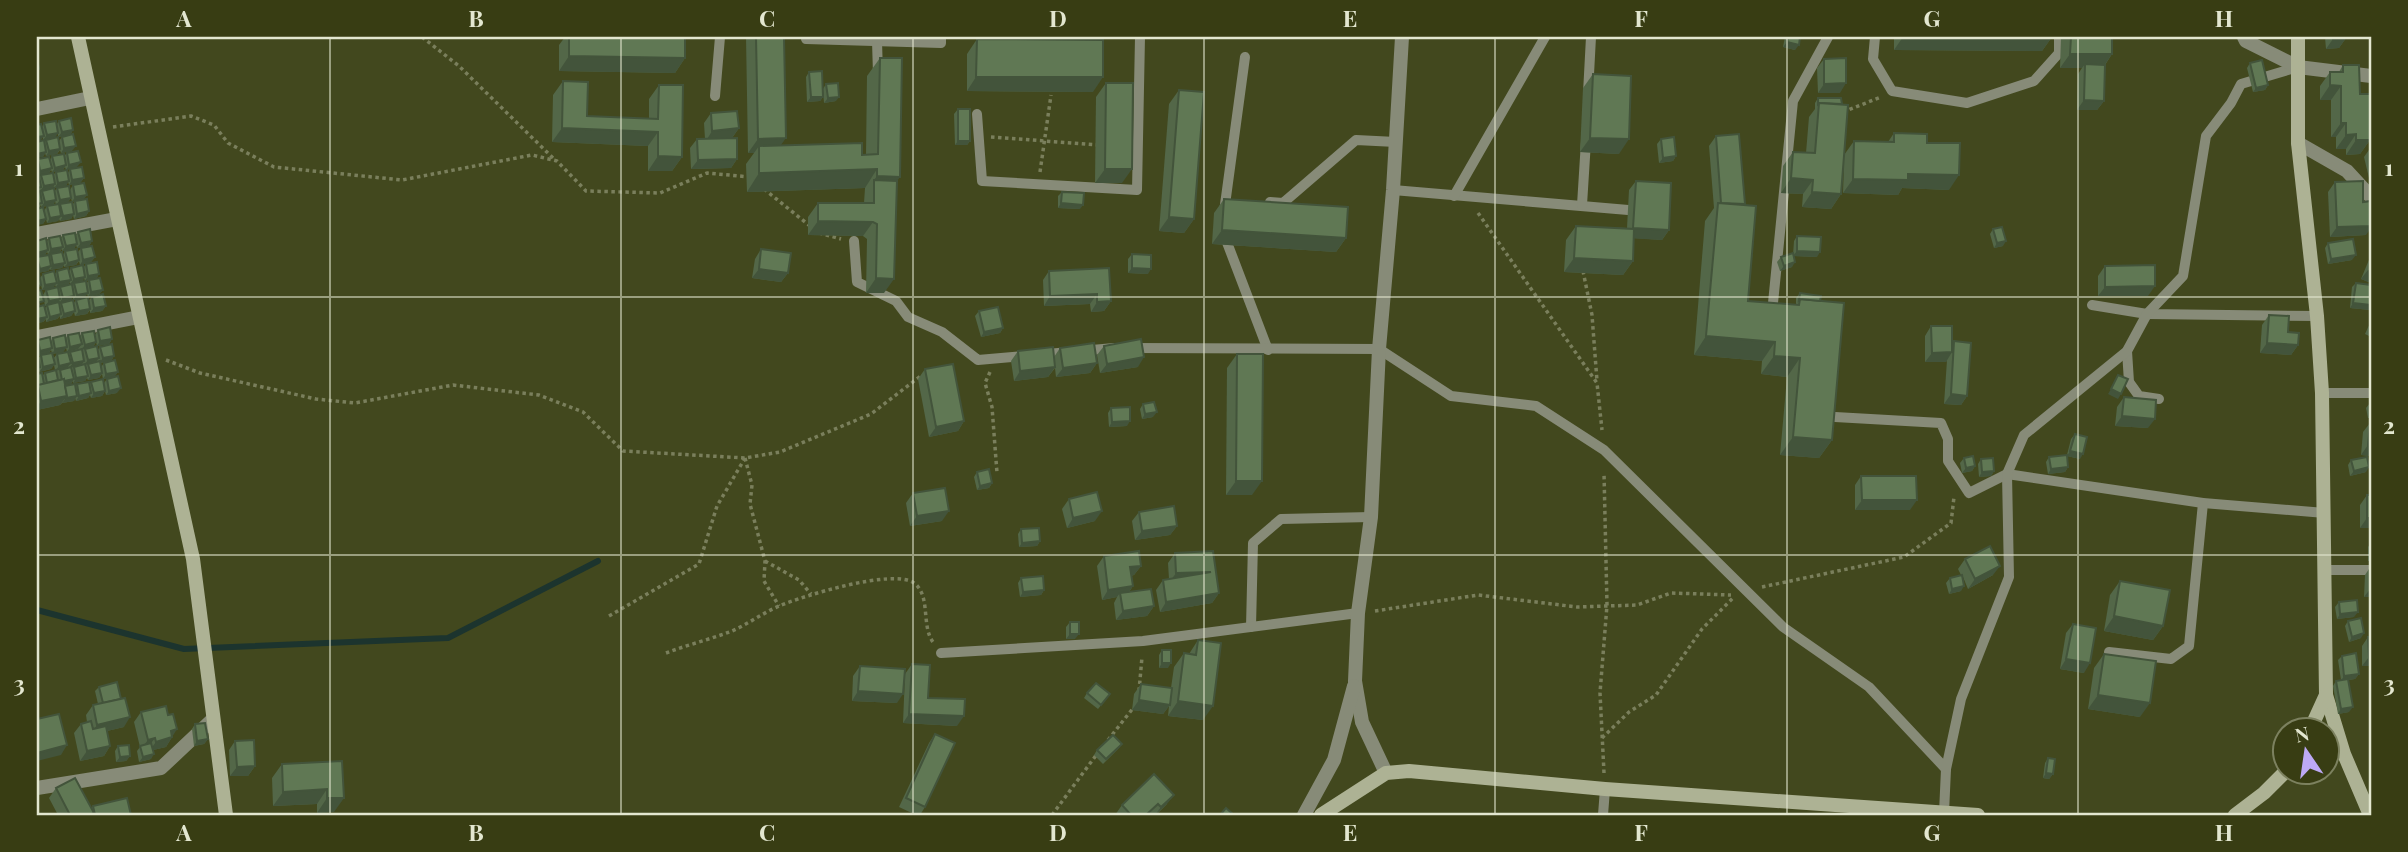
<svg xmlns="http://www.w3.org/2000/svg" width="2408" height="852" viewBox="0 0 2408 852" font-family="'Playfair Display',serif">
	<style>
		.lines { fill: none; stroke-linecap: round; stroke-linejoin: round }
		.stream { stroke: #1c342e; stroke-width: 6 }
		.path { stroke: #7a7f5c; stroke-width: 3.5; stroke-dasharray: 3.5 3.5; stroke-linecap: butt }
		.lane { stroke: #878b78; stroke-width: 10 }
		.street { stroke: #878b78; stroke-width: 14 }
		.secondary { stroke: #adb294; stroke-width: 14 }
		.wall { fill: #536748; fill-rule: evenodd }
		.shaded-wall { fill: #43543b }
		.building { fill: #607854; stroke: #43543b; stroke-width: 2 }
		.grid { fill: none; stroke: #e3e7d0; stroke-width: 2; stroke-opacity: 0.55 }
		.neatline { fill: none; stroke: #e3e7d0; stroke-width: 2.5 }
		.grid-label { font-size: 23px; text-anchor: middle; font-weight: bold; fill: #e3e7d0 }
	</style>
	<rect width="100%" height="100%" fill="#42481e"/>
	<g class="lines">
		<!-- stream -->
		<path class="stream" d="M 37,610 L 184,649 L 448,638 L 598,561"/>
		<!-- path -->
		<g class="path">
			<path d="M 422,37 L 459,66 L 555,160"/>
			<path d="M 1843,112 L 1881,97"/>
			<path d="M 113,127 L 191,116 L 214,125 L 228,143 L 274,167 L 402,180 L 532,155 L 557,161 L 586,191 L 660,193 L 707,173 L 750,177"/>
			<path d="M 991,137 L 1099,145"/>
			<path d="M 1040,172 L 1051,95"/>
			<path d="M 764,189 L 810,226"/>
			<path d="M 1478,213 L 1597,383 L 1602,430"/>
			<path d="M 819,233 L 841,239"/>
			<path d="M 1583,271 L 1592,315 L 1597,381"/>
			<path d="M 166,360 L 200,373 L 316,399 L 355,403 L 453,385 L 539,395 L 583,412 L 623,451 L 745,458 L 780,452 L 871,414 L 922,375"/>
			<path d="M 990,372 L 985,383 L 992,407 L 997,473"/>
			<path d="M 745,458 L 752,485 L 750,504 L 765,561 L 764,581 L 779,606"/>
			<path d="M 765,561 L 799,580 L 811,594"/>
			<path d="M 1762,587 L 1904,557 L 1951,523 L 1954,497"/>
			<path d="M 1375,611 L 1478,595 L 1577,607 L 1637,605 L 1671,593 L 1731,595"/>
			<path d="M 609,616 L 699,564 L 717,506 L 745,458"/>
			<path d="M 666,653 C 687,645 711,639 732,631 C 748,624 763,613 779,606 C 803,596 893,568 914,583 C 931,595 921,626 933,642"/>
			<path d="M 1139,691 L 1142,657"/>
			<path d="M 1602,738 L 1629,712 L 1656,695 L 1702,629 L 1733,598"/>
			<path d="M 1108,740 L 1134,707"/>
			<path d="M 1604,773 L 1600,693 L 1607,605 L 1604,473"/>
			<path d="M 1052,815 L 1097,754"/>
		</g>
		<!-- lane -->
		<g class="lane">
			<path d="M 1875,37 L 1873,59 L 1892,91 L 1967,103 L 2034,81 L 2059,53 L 2059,37"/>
			<path d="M 806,39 L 941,43 L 941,37"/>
			<path d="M 877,41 L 878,74"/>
			<path d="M 1588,93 L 1591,37"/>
			<path d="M 715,96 L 720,37"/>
			<path d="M 977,114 L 982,181 L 1137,190 L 1140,37"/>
			<path d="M 1393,190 L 1640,211"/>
			<path d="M 1454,196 L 1545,37"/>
			<path d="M 1270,202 L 1283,203 L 1356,140 L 1396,142"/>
			<path d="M 1582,205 L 1586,141"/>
			<path d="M 1224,212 L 1245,57"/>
			<path d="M 1223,232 L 1268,350"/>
			<path d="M 854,241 L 857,282 L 896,301 L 908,317 L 942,332 L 978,360 L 1114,348"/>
			<path d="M 2092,305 L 2147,314 L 2317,316"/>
			<path d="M 1772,313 L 1793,101 L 1828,37"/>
			<path d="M 1130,348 L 1379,349 L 1451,396 L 1536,406 L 1604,450 L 1783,627 L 1869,687 L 1946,769"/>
			<path d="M 2127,351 L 2129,382 L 2139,396 L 2159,399"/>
			<path d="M 2322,393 L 2371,393"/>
			<path d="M 1835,417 L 1941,423 L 1948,439 L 1948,461 L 1969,493 L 2007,474 L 2203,503 L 2325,513"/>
			<path d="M 2325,570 L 2371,570"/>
			<path d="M 1251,627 L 1253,543 L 1281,519 L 1371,517"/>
			<path d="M 2109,652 L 2171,659 L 2189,646 L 2203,503"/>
			<path d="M 941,653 L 1143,641 L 1358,613"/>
			<path d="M 1944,813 L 1946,769 L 1961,699 L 2009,577 L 2007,474 L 2024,435 L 2127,351 L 2147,314 L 2183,276 L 2206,136 L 2231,103 L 2241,84 L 2298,67"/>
			<path d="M 1603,815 L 1605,789"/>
		</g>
		<!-- street -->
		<g class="street">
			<path d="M 2244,37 L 2246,41 L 2298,67 L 2371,76"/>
			<path d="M 37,109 L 90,98"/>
			<path d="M 2298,143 L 2347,171 L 2371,197"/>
			<path d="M 37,234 L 117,219"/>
			<path d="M 37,337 L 139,317"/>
			<path d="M 1386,773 L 1362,722 L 1355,681 L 1358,613 L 1371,517 L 1379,349 L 1393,190 L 1402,37"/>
			<path d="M 37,788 L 161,768 L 212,720"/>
			<path d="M 1304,815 L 1334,760 L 1354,686"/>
		</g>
		<!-- secondary -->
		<g class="secondary">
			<path d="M 78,37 L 193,559 L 226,815"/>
			<path d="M 2298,37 L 2298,143 L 2317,316 L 2322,393 L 2326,695 L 2344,754 L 2370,815"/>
			<path d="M 2310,730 L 2326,695"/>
			<path d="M 1321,815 L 1386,773 L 1409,771 L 1605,789 L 1978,815"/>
			<path d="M 2235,815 L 2264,793 L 2286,771"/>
		</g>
	</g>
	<!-- wall -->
	<g class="wall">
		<path d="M 565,37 L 685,37 L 685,58 L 675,73 L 559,71 L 559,45 Z"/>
		<path d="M 746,37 L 784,37 L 781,145 L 866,155 L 867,76 L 880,58 L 897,181 L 884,293 L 866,293 L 867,239 L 863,236 L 808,235 L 808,217 L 818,203 L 864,203 L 865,188 L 747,192 L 746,164 L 754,153 L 748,153 Z"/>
		<path d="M 1785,37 L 1800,37 L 1795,50 L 1783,47 Z"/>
		<path d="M 1894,37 L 2052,37 L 2042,51 L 1894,50 Z"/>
		<path d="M 2061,37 L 2112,37 L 2112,54 L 2105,65 L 2104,101 L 2097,110 L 2077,110 L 2078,74 L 2082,68 L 2060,68 Z"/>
		<path d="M 2325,37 L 2346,37 L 2346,38 L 2339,48 L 2326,49 Z"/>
		<path d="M 977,39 L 1093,92 L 967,91 L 967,54 Z"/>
		<path d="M 1824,59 L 1840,93 L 1818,93 L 1817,68 Z"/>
		<path d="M 2250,63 L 2268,85 L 2265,90 L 2253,92 L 2247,68 Z"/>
		<path d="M 2343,65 L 2360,94 L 2370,140 L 2360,154 L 2346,155 L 2346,149 L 2336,149 L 2336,137 L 2331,137 L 2331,100 L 2320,100 L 2320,86 L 2330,72 L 2339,72 Z"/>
		<path d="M 809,72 L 823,97 L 820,101 L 807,102 L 806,77 Z"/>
		<path d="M 1593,74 L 1619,154 L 1580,152 L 1583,88 Z"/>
		<path d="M 563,81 L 587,116 L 649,119 L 649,99 L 659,85 L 682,157 L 672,171 L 648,171 L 648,146 L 552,142 L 553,95 Z"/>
		<path d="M 1106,83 L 1122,183 L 1095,183 L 1096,97 Z"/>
		<path d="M 826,84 L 836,101 L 824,103 L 823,89 Z"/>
		<path d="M 1179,90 L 1194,219 L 1184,233 L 1159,231 L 1169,104 Z"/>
		<path d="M 1818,98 L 1844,155 L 1854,141 L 1888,142 L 1894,133 L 1927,143 L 1949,190 L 1902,188 L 1898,195 L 1843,193 L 1844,163 L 1841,194 L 1831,209 L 1802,207 L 1803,194 L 1781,193 L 1783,166 L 1793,152 L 1806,153 L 1809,117 L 1815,109 L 1815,103 Z"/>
		<path d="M 958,109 L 970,141 L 967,145 L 955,145 L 954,114 Z"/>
		<path d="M 711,113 L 739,128 L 732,138 L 737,159 L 731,168 L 691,169 L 690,148 L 697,139 L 705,139 L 704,123 Z"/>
		<path d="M 59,121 L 73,130 L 70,135 L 58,137 L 58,134 L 43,140 L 43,137 L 40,141 L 42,127 L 44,123 L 56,125 Z"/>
		<path d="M 1716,136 L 1748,301 L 1796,305 L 1796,298 L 1800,293 L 1820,301 L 1832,440 L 1819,458 L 1780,455 L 1787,377 L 1761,374 L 1762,361 L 1694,355 L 1705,221 L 1714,208 L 1709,146 Z"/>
		<path d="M 62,137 L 72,151 L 61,153 L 60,150 L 57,154 L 46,156 L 45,153 L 43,157 L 44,143 L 46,140 L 59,141 Z"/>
		<path d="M 1661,139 L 1676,156 L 1673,161 L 1659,163 L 1657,144 Z"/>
		<path d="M 2371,147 L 2371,178 L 2369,178 L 2364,157 Z"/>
		<path d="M 67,153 L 77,167 L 66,170 L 65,167 L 63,170 L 52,172 L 51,170 L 49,173 L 53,175 L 56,172 L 68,173 L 70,169 L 84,178 L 80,183 L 69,185 L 68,182 L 66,186 L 54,188 L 54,186 L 52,189 L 54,192 L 57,188 L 70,190 L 73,185 L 87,195 L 83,199 L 89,211 L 86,216 L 74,219 L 73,215 L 71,219 L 60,221 L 59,219 L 58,221 L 47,223 L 46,219 L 43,224 L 44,211 L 47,206 L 56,205 L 55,201 L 53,205 L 41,207 L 41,205 L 39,208 L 37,208 L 37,176 L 39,177 L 41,175 L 37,176 L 37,161 L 38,159 L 50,160 L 52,156 L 64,156 ZM 71,198 L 72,202 L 75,201 L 73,204 L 60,204 L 59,206 L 59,204 L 68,202 Z"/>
		<path d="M 1636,181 L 1669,230 L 1662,240 L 1634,238 L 1633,261 L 1623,275 L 1564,272 L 1566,240 L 1576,226 L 1627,228 L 1629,190 Z"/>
		<path d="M 2335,182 L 2363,202 L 2366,235 L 2330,237 L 2328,192 Z"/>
		<path d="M 1062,192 L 1080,209 L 1058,208 L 1058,196 Z"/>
		<path d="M 1224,199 L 1346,238 L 1336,252 L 1212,244 L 1214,213 Z"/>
		<path d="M 1993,229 L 2003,246 L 1994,248 L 1990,234 Z"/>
		<path d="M 78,232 L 92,241 L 89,246 L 77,248 L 76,245 L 74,249 L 62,251 L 62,249 L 59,252 L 48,254 L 47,252 L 45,255 L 37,257 L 37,241 L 47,241 L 49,238 L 61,238 L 63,235 L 75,236 Z"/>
		<path d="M 1797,236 L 1817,257 L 1794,256 L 1792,267 L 1780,271 L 1777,262 L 1781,257 L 1793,255 L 1794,241 Z"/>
		<path d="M 2328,243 L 2352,260 L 2328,264 L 2325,248 Z"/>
		<path d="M 81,248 L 95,257 L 91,262 L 80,265 L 79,261 L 76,265 L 64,267 L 64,265 L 62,268 L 50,270 L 50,269 L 48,271 L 37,273 L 37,257 L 49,257 L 51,254 L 63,255 L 65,251 L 78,252 Z"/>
		<path d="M 761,249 L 788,273 L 781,282 L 752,278 L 755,259 Z"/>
		<path d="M 1132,254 L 1148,274 L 1128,273 L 1128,259 Z"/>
		<path d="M 2371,255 L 2371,283 L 2361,279 Z"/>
		<path d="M 86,264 L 99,274 L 96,279 L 85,281 L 84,278 L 82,282 L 86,284 L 89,280 L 103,290 L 99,294 L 88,297 L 87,294 L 85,297 L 73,300 L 73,297 L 71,300 L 73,304 L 76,300 L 88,301 L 92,297 L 106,306 L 102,311 L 90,313 L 90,310 L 87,314 L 75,316 L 74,312 L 71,316 L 60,319 L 60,316 L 57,319 L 46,322 L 46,319 L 43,322 L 37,323 L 37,291 L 40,306 L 45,308 L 47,306 L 45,306 L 43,295 L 46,290 L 58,289 L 60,287 L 70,284 L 70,282 L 68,285 L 56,287 L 55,285 L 53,288 L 42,290 L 40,278 L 43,274 L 55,274 L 57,271 L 69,271 L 71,268 L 83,268 Z"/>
		<path d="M 2105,266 L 2148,296 L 2098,296 L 2098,276 Z"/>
		<path d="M 1049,271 L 1111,301 L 1104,311 L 1091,312 L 1090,304 L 1044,306 L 1043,280 Z"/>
		<path d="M 2356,283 L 2370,310 L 2350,308 L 2352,287 Z"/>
		<path d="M 979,311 L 1003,328 L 1000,333 L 981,337 L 975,316 Z"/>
		<path d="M 2269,315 L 2288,332 L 2298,345 L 2291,355 L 2260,353 L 2262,325 Z"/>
		<path d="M 2371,321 L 2371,337 L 2365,334 Z"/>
		<path d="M 1931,326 L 1952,344 L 1954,341 L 1967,396 L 1961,405 L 1944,404 L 1947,360 L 1946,362 L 1925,362 L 1925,336 Z"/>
		<path d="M 98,330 L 112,339 L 109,344 L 97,346 L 96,342 L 93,347 L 97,351 L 100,347 L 114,356 L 111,361 L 100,363 L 101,367 L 104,363 L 118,372 L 114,377 L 103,379 L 104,383 L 107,379 L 117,393 L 106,395 L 105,391 L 102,396 L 91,398 L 90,395 L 88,398 L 76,401 L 75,398 L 74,401 L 62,403 L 60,405 L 37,410 L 37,374 L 42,376 L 45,373 L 55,370 L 54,365 L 51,369 L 39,372 L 39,369 L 37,372 L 38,359 L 41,355 L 52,353 L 51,350 L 49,353 L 37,356 L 37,342 L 38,340 L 51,341 L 53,338 L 65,339 L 68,335 L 80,336 L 82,333 L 95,335 ZM 66,348 L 67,352 L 57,354 L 53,359 L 52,354 L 63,352 ZM 102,374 L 103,379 L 91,382 L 89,385 L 77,384 L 75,387 L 65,386 L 65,385 L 71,384 L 73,381 L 73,383 L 85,381 L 87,378 L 88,380 L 99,378 Z"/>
		<path d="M 1104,346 L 1138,367 L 1100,373 L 1097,355 Z"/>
		<path d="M 1060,348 L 1097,363 L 1090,373 L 1056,377 L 1055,368 L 1048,377 L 1014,381 L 1011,361 L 1018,351 L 1054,357 Z"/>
		<path d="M 1237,354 L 1252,495 L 1226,495 L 1227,368 Z"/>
		<path d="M 2371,355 L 2371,382 L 2370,382 L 2369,358 Z"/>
		<path d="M 925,369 L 964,421 L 958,431 L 929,437 L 918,379 Z"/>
		<path d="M 2124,397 L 2148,428 L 2115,426 L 2117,407 Z"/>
		<path d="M 2370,403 L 2371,403 L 2371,418 L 2368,418 L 2366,408 Z"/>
		<path d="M 1143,404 L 1153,417 L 1142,419 L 1140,409 Z"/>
		<path d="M 1111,408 L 1127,426 L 1109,427 L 1108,413 Z"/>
		<path d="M 2370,423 L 2371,456 L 2361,455 L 2363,432 Z"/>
		<path d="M 2075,434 L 2080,459 L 2067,456 L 2068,467 L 2065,472 L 2048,474 L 2046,462 L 2049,457 L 2067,455 L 2071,439 Z"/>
		<path d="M 1964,458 L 1975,466 L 1972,471 L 1962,473 L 1960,463 Z"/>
		<path d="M 1981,459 L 1994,471 L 1991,476 L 1979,477 L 1978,464 Z"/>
		<path d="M 2351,460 L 2366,472 L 2350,476 L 2348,465 Z"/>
		<path d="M 2371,470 L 2371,485 L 2370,485 L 2369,473 Z"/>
		<path d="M 977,472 L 992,483 L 989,488 L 977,490 L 974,477 Z"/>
		<path d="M 1861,476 L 1910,510 L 1855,510 L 1855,485 Z"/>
		<path d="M 913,493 L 942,521 L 910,526 L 906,503 Z"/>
		<path d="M 2367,495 L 2371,495 L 2371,528 L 2360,528 L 2360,505 Z"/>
		<path d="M 1069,499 L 1095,521 L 1067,528 L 1062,509 Z"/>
		<path d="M 1139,512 L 1177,526 L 1170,535 L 1135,540 L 1132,521 Z"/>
		<path d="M 1021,529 L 1040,541 L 1037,546 L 1019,547 L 1018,534 Z"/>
		<path d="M 2371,542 L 2371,561 L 2368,561 L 2368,547 Z"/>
		<path d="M 1175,553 L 1219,593 L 1212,603 L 1160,612 L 1156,590 L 1163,580 L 1169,579 L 1168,563 Z"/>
		<path d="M 1104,556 L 1141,566 L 1134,575 L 1131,576 L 1133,586 L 1129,592 L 1154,606 L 1147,616 L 1116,620 L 1114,603 L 1117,597 L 1102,600 L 1097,566 Z"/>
		<path d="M 1965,559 L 1993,575 L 1968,589 L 1963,577 L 1961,591 L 1949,594 L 1946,583 L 1950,578 L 1961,575 L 1958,569 Z"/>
		<path d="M 2371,566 L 2371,597 L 2364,597 L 2365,575 Z"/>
		<path d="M 1021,578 L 1044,590 L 1041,595 L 1020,597 L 1018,583 Z"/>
		<path d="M 2120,581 L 2163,626 L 2153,640 L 2104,631 L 2110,595 Z"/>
		<path d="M 2339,602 L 2354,617 L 2337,619 L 2335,607 Z"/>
		<path d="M 2348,621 L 2361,638 L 2349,642 L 2345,626 Z"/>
		<path d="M 1070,622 L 1075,639 L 1066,639 L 1066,627 Z"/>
		<path d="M 2073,624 L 2084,673 L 2060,669 L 2066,633 Z"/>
		<path d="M 2371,630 L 2371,666 L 2362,666 L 2362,646 L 2368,637 L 2370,637 L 2370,632 Z"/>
		<path d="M 1198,640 L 1203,720 L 1168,716 L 1169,706 L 1163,714 L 1132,710 L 1134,694 L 1141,684 L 1171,688 L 1174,667 L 1184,653 L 1189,654 Z"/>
		<path d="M 1162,650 L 1168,668 L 1159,668 L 1159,655 Z"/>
		<path d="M 2104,654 L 2140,717 L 2088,709 L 2094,668 Z"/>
		<path d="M 2342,656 L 2359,674 L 2355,679 L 2348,680 L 2349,712 L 2338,714 L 2333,686 L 2336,681 L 2341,680 L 2338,660 Z"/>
		<path d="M 912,664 L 928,698 L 957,726 L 903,723 L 905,674 Z"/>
		<path d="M 860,666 L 897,703 L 852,701 L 853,676 Z"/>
		<path d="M 99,687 L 124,727 L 107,731 L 110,746 L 104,756 L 80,761 L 74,733 L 81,724 L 87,722 L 86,715 L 93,705 L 98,704 L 95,691 Z"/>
		<path d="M 1087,693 L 1110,694 L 1098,709 L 1084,698 Z"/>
		<path d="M 141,712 L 172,737 L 166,747 L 153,750 L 151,759 L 139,762 L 137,751 L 140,747 L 134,722 Z"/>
		<path d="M 195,724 L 208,739 L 204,744 L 194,746 L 192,729 Z"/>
		<path d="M 935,734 L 925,807 L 920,815 L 916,815 L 899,807 L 929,743 Z"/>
		<path d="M 235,741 L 255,766 L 248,776 L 230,776 L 229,750 Z"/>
		<path d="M 1122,744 L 1118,749 L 1103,764 L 1094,755 L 1097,750 Z"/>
		<path d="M 118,746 L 130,756 L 126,761 L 116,762 L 115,751 Z"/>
		<path d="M 2048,758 L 2053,774 L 2049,779 L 2043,778 L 2045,763 Z"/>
		<path d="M 342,761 L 334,812 L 317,813 L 317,804 L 273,806 L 272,778 L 282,764 Z"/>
		<path d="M 2371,780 L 2371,792 L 2369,784 Z"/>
		<path d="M 56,788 L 91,809 L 93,806 L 131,815 L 58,815 L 49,798 Z"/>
		<path d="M 1167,804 L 1156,815 L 1152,815 L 1151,814 L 1150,815 L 1115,815 L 1122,805 Z"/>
	</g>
	<!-- shaded-wall -->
	<g class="shaded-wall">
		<path d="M 1207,37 L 1222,37 L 1204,40 Z"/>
		<path d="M 1903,37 L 2052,37 L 2042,51 L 1894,50 Z"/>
		<path d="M 2346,38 L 2339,48 L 2326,49 L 2333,39 Z"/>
		<path d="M 1787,42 L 1799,45 L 1795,50 L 1783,47 Z"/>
		<path d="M 2070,54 L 2112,54 L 2102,69 L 2085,64 L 2082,68 L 2060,68 Z"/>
		<path d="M 569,56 L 685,58 L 675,73 L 559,71 Z"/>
		<path d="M 976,77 L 1103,77 L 1093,92 L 967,91 Z"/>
		<path d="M 1846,83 L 1840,93 L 1818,93 L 1824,84 Z"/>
		<path d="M 2268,85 L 2265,90 L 2253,92 L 2256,88 Z"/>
		<path d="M 2330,85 L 2341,86 L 2331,100 L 2320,100 Z"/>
		<path d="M 811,97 L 823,97 L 820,101 L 807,102 Z"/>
		<path d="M 839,97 L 836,101 L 824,103 L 828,98 Z"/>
		<path d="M 2084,100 L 2104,101 L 2097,110 L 2077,110 Z"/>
		<path d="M 2341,123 L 2346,123 L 2336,137 L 2331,137 Z"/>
		<path d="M 562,128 L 658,132 L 648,146 L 552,142 Z"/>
		<path d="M 739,128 L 732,138 L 706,141 L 712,131 Z"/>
		<path d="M 73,130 L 70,135 L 58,137 L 62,132 Z"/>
		<path d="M 58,133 L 55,138 L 43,140 L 47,135 Z"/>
		<path d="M 2356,134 L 2346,149 L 2336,149 L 2346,135 Z"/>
		<path d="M 44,136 L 40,141 L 37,141 L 37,137 Z"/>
		<path d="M 786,138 L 776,152 L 759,146 L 754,153 L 748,153 L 758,139 Z"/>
		<path d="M 1590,138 L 1629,139 L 1619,154 L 1580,152 Z"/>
		<path d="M 2356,140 L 2370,140 L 2360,154 L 2346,155 Z"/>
		<path d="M 958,141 L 970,141 L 967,145 L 955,145 Z"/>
		<path d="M 76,146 L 72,151 L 61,153 L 64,148 Z"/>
		<path d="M 60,149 L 57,154 L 46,156 L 49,151 Z"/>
		<path d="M 46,152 L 43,157 L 37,158 L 37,154 Z"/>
		<path d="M 658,156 L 682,157 L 672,171 L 648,171 Z"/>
		<path d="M 1676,156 L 1673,161 L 1659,163 L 1663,158 Z"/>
		<path d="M 737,159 L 731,168 L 691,169 L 698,160 Z"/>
		<path d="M 81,162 L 77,167 L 66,170 L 69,165 Z"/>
		<path d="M 66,165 L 63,170 L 52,172 L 55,168 Z"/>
		<path d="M 52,168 L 49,173 L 37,176 L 40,171 Z"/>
		<path d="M 877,169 L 865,188 L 747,192 L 759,173 Z"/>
		<path d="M 1105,169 L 1132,169 L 1122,183 L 1095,183 Z"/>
		<path d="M 1908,174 L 1959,175 L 1949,190 L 1902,188 L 1898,195 L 1843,193 L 1853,179 Z"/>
		<path d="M 877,176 L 900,177 L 887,195 L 874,180 Z"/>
		<path d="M 84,178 L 80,183 L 69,185 L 72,180 Z"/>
		<path d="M 1791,178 L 1813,180 L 1803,194 L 1781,193 Z"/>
		<path d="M 69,181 L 66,186 L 54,188 L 58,183 Z"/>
		<path d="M 55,184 L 52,189 L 40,191 L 44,186 Z"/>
		<path d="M 1812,192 L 1841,194 L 1831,209 L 1802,207 Z"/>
		<path d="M 87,195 L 83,200 L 72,202 L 75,197 Z"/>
		<path d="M 71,198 L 68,202 L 56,205 L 60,200 Z"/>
		<path d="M 56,200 L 53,205 L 41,207 L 45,202 Z"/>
		<path d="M 1061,203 L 1083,205 L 1080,209 L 1058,208 Z"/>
		<path d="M 89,211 L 86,216 L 74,219 L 77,214 Z"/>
		<path d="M 74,214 L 71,219 L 60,221 L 63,216 Z"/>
		<path d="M 61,216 L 58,221 L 47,223 L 50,218 Z"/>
		<path d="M 1169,217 L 1194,219 L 1184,233 L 1159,231 Z"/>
		<path d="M 46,219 L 43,224 L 37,225 L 37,221 Z"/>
		<path d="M 818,221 L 873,222 L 863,236 L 808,235 Z"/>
		<path d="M 2371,226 L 2371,228 L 2366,235 L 2330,237 L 2337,227 Z"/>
		<path d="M 1633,228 L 1669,230 L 1662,240 L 1626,238 Z"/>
		<path d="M 1222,230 L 1346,238 L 1336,252 L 1212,244 Z"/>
		<path d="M 92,241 L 89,246 L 77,248 L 81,243 Z"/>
		<path d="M 2006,241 L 2003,246 L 1994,248 L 1997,243 Z"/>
		<path d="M 77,244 L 74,249 L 62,251 L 66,246 Z"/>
		<path d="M 63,247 L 59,252 L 48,254 L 51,249 Z"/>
		<path d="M 48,250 L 45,255 L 37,257 L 37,253 Z"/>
		<path d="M 1797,251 L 1820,252 L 1817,257 L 1793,256 Z"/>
		<path d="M 2356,255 L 2352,260 L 2328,264 L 2331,259 Z"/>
		<path d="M 95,257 L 91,262 L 80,265 L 83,260 Z"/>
		<path d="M 1574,258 L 1633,261 L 1623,275 L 1564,272 Z"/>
		<path d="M 79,260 L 76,265 L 64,267 L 68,263 Z"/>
		<path d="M 1795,262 L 1792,267 L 1780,271 L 1784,266 Z"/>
		<path d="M 65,263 L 62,268 L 50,270 L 53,265 Z"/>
		<path d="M 51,266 L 48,271 L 37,273 L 40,269 Z"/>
		<path d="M 1132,268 L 1151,269 L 1148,274 L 1128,273 Z"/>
		<path d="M 759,269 L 788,273 L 781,282 L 752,278 Z"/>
		<path d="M 2368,270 L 2371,271 L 2371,283 L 2361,279 Z"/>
		<path d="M 99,274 L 96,279 L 85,281 L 88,276 Z"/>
		<path d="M 85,277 L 82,282 L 70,284 L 74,279 Z"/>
		<path d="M 876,278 L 894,279 L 884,293 L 866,293 Z"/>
		<path d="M 71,280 L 68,285 L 56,287 L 59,282 Z"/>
		<path d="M 57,283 L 53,288 L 42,290 L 45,285 Z"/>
		<path d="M 2155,286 L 2148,296 L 2098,296 L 2105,287 Z"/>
		<path d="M 103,290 L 99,294 L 88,297 L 91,292 Z"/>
		<path d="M 88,293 L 85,297 L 73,300 L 77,295 Z"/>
		<path d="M 1097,294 L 1090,304 L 1044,306 L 1050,296 Z"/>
		<path d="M 74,296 L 71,300 L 59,303 L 63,298 Z"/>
		<path d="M 60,299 L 57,304 L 45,306 L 49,301 Z"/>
		<path d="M 1111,301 L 1104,311 L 1091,312 L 1097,302 Z"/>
		<path d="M 2353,303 L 2371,305 L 2371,308 L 2370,310 L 2350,308 Z"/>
		<path d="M 106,306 L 102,311 L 90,313 L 94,308 Z"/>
		<path d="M 90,309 L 87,314 L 75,316 L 79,311 Z"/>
		<path d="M 75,311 L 71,316 L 60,319 L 64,314 Z"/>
		<path d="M 61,314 L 57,319 L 46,322 L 50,317 Z"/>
		<path d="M 47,317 L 43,322 L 37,323 L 37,319 Z"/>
		<path d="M 1003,328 L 1000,333 L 981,337 L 984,332 Z"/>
		<path d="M 1706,336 L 1775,342 L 1762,361 L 1694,355 Z"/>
		<path d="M 112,339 L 109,344 L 97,346 L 100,341 Z"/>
		<path d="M 96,342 L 93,347 L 81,350 L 85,345 Z"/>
		<path d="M 2267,343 L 2298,345 L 2291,355 L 2260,353 Z"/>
		<path d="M 82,344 L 78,349 L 67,352 L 70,347 Z"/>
		<path d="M 67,347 L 63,352 L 52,354 L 55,349 Z"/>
		<path d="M 52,348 L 49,353 L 37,356 L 40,351 Z"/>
		<path d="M 1952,352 L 1946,362 L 1925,362 L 1932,353 Z"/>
		<path d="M 114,356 L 111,361 L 99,363 L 103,358 Z"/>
		<path d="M 1774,356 L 1800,358 L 1787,377 L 1761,374 Z"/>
		<path d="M 1144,357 L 1138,367 L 1100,373 L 1107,364 Z"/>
		<path d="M 99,358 L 95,363 L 84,365 L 88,360 Z"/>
		<path d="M 84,361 L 81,366 L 69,368 L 73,363 Z"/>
		<path d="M 71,363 L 67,368 L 55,371 L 59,366 Z"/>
		<path d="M 1097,363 L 1090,373 L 1056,377 L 1063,368 Z"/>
		<path d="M 55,364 L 51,369 L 39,372 L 43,367 Z"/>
		<path d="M 1055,367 L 1048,377 L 1014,381 L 1020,371 Z"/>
		<path d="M 118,372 L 114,377 L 103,379 L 106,374 Z"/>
		<path d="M 102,373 L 99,378 L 88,380 L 91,375 Z"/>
		<path d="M 88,376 L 85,381 L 73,383 L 76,378 Z"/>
		<path d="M 74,379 L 71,384 L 59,386 L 62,381 Z"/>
		<path d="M 121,388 L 117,393 L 106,395 L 109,391 Z"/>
		<path d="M 2111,389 L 2121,394 L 2118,399 L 2108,394 Z"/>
		<path d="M 105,391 L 102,396 L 91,398 L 94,393 Z"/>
		<path d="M 91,393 L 88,398 L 76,401 L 79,396 Z"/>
		<path d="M 1951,394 L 1967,396 L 1961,405 L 1944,404 Z"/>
		<path d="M 67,396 L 60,405 L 37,410 L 37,407 L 41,401 Z"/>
		<path d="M 77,396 L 74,401 L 62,403 L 66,398 Z"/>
		<path d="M 1157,412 L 1153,417 L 1142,419 L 1145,414 Z"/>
		<path d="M 2122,416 L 2155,419 L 2148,428 L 2115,426 Z"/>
		<path d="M 964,421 L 958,431 L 929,437 L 936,427 Z"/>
		<path d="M 1130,421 L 1127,426 L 1109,427 L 1112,422 Z"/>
		<path d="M 1793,437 L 1832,440 L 1819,458 L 1780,455 Z"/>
		<path d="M 2368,445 L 2371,446 L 2371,456 L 2361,455 Z"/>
		<path d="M 2070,451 L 2083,454 L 2080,459 L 2067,456 Z"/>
		<path d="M 1975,466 L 1972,471 L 1962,473 L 1966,468 Z"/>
		<path d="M 2068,467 L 2065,472 L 2048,474 L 2051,469 Z"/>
		<path d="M 2369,467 L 2366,472 L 2350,476 L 2354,471 Z"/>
		<path d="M 1994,471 L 1991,476 L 1979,477 L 1982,472 Z"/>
		<path d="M 1236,481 L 1262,481 L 1252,495 L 1226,495 Z"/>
		<path d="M 992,483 L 989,488 L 977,490 L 980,486 Z"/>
		<path d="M 1862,500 L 1917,500 L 1910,510 L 1855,510 Z"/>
		<path d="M 949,511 L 942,521 L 910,526 L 917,516 Z"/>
		<path d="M 1102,511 L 1095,521 L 1067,528 L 1073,518 Z"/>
		<path d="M 2367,518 L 2371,518 L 2371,528 L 2360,528 Z"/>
		<path d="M 1177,526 L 1170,535 L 1135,540 L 1142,531 Z"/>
		<path d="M 1040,541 L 1037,546 L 1019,547 L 1022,543 Z"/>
		<path d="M 1141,566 L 1134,575 L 1123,577 L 1130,567 Z"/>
		<path d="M 2000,566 L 1993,575 L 1968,589 L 1975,579 Z"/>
		<path d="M 1211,572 L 1169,583 L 1176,573 Z"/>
		<path d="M 1133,586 L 1126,596 L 1120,593 L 1117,597 L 1102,600 L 1108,590 Z"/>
		<path d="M 1964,586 L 1961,591 L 1949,594 L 1952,589 Z"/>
		<path d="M 2371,588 L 2371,597 L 2364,597 Z"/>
		<path d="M 1044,590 L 1041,595 L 1020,597 L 1023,592 Z"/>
		<path d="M 1219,593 L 1212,603 L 1160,612 L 1166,602 Z"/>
		<path d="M 1154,606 L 1147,616 L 1116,620 L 1123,611 Z"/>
		<path d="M 2358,612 L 2354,617 L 2337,619 L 2340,614 Z"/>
		<path d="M 2114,616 L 2163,626 L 2153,640 L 2104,631 Z"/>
		<path d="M 2364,633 L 2361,638 L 2349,642 L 2352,637 Z"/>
		<path d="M 1070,634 L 1079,634 L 1075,639 L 1066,639 Z"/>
		<path d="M 2369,657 L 2371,657 L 2371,666 L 2362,666 Z"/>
		<path d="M 2066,659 L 2090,663 L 2084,673 L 2060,669 Z"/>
		<path d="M 1162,663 L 1171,663 L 1168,668 L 1159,668 Z"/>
		<path d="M 2359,674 L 2355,679 L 2341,681 L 2344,676 Z"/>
		<path d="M 858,691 L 903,694 L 897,703 L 852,701 Z"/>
		<path d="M 2098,695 L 2150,703 L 2140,717 L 2088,709 Z"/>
		<path d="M 1139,700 L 1170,705 L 1163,714 L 1132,710 Z"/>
		<path d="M 1178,701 L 1213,706 L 1203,720 L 1168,716 Z"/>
		<path d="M 2353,707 L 2349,712 L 2338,714 L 2341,709 Z"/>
		<path d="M 909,714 L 964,716 L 957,726 L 903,723 Z"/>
		<path d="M 130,717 L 124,727 L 90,735 L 97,725 Z"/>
		<path d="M 177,729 L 166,747 L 149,751 L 156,742 L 171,731 Z"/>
		<path d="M 155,738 L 148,747 L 141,749 L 148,740 Z"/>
		<path d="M 208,739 L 204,744 L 194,746 L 197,741 Z"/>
		<path d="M 67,745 L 61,755 L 37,761 L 37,753 Z"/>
		<path d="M 110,746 L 104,756 L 80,761 L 87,751 Z"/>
		<path d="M 154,754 L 151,759 L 139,762 L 143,757 Z"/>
		<path d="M 130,756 L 126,761 L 116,762 L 120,757 Z"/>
		<path d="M 255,766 L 248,776 L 230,776 L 237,767 Z"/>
		<path d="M 2046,773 L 2053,774 L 2049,779 L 2043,778 Z"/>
		<path d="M 327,789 L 317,804 L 273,806 L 283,792 Z"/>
		<path d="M 1174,795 L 1167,804 L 1155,815 L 1161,807 Z"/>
		<path d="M 327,798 L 344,798 L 334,812 L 317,813 Z"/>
	</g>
	<!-- building -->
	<g class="building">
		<path d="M 569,37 L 685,37 L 685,58 L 569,56 Z"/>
		<path d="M 756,37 L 784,37 L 786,138 L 758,139 Z"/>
		<path d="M 1788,37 L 1800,37 L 1799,45 L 1787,42 Z"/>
		<path d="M 2071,37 L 2112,37 L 2112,54 L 2070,54 Z"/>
		<path d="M 2333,37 L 2346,37 L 2346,38 L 2333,39 Z"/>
		<path d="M 977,39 L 1103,40 L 1103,77 L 976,77 Z"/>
		<path d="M 37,57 L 39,69 L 37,70 Z"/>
		<path d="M 880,58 L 902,58 L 900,177 L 877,176 L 877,169 L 759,173 L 759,146 L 862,143 L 862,155 L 878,154 Z"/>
		<path d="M 1846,58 L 1846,83 L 1824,84 L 1824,59 Z"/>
		<path d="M 2262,60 L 2268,85 L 2256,88 L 2250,63 Z"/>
		<path d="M 2085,64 L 2105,65 L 2104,101 L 2084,100 Z"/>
		<path d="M 2343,65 L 2359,65 L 2360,94 L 2370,94 L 2370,140 L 2356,140 L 2356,134 L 2346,135 L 2346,123 L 2341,123 L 2341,86 L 2330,85 L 2330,72 L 2343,72 Z"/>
		<path d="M 822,71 L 823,97 L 811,97 L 809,72 Z"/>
		<path d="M 1593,74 L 1631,76 L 1629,139 L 1590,138 Z"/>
		<path d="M 563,81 L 588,82 L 587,116 L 658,119 L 659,85 L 683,85 L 682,157 L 658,156 L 658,132 L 562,128 Z"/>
		<path d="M 838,83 L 839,97 L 828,98 L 826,84 Z"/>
		<path d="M 1106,83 L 1133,83 L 1132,169 L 1105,169 Z"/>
		<path d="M 1179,90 L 1204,92 L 1194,219 L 1169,217 Z"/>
		<path d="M 1818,98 L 1841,98 L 1842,104 L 1819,103 L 1818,104 Z"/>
		<path d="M 1819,103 L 1848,105 L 1841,194 L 1812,192 L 1813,180 L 1791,178 L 1793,152 L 1815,153 Z"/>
		<rect x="958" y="109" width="12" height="32"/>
		<path d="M 737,111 L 739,128 L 712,131 L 711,113 Z"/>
		<path d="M 71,118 L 73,130 L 62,132 L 59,121 Z"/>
		<path d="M 56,121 L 58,133 L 47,135 L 44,123 Z"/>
		<path d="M 41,124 L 44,136 L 37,137 L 37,125 Z"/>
		<path d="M 1894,133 L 1927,134 L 1927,143 L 1960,143 L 1959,175 L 1908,174 L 1908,180 L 1853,179 L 1854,141 L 1894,142 Z"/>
		<path d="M 73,134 L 76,146 L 64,148 L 62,137 Z"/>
		<path d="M 1739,134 L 1745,204 L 1721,203 L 1716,136 Z"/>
		<path d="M 58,137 L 60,149 L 49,151 L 46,140 Z"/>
		<path d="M 1674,137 L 1676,156 L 1663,158 L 1661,139 Z"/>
		<path d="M 737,138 L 737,159 L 698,160 L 697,139 Z"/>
		<path d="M 44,140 L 46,152 L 37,154 L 37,142 Z"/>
		<path d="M 78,151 L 81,162 L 69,165 L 67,153 Z"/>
		<path d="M 64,154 L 66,165 L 55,168 L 52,156 Z"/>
		<path d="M 49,157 L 52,168 L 40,171 L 38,159 Z"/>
		<path d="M 82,167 L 84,178 L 72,180 L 70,169 Z"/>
		<path d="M 67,170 L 69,181 L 58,183 L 56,172 Z"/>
		<path d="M 53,173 L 55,184 L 44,186 L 41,175 Z"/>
		<path d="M 37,176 L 39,176 L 41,187 L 37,188 Z"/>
		<path d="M 874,180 L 897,181 L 894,279 L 876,278 L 877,224 L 873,222 L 818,221 L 818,203 L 874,203 Z"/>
		<path d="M 1636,181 L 1671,183 L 1669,230 L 1633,228 Z"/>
		<path d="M 2363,181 L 2363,202 L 2371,201 L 2371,226 L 2337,227 L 2335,182 Z"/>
		<path d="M 84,183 L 87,195 L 75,197 L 73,185 Z"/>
		<path d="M 69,186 L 71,198 L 60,200 L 57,188 Z"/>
		<path d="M 54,188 L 56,200 L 45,202 L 42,191 Z"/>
		<path d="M 40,191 L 42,203 L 37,204 L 37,192 Z"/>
		<path d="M 1062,192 L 1084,193 L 1083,205 L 1061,203 Z"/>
		<path d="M 87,199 L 89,211 L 77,214 L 75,201 Z"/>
		<path d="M 1224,199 L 1348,207 L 1346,238 L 1222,230 Z"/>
		<path d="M 72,202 L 74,214 L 63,216 L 60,204 Z"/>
		<path d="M 1718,203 L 1756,206 L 1748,301 L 1799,305 L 1800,299 L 1844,303 L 1832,440 L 1793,437 L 1800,358 L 1774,356 L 1775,342 L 1706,336 Z"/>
		<path d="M 59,204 L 61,216 L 50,218 L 47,206 Z"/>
		<path d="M 43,207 L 46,219 L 37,221 L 37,209 Z"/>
		<path d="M 1576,226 L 1634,229 L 1633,261 L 1574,258 Z"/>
		<path d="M 2002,227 L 2006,241 L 1997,243 L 1993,229 Z"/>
		<path d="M 90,229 L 92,241 L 81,243 L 78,232 Z"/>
		<path d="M 75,233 L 77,244 L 66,246 L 63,235 Z"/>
		<path d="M 60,236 L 63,247 L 51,249 L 49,238 Z"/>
		<path d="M 1797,236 L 1821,237 L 1820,252 L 1797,251 Z"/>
		<path d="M 46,238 L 48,250 L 37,253 L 37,241 Z"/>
		<path d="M 2353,239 L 2356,255 L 2331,259 L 2328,243 Z"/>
		<path d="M 92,246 L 95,257 L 83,260 L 81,248 Z"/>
		<path d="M 77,249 L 79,260 L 68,263 L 65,251 Z"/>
		<path d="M 761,249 L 791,253 L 788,273 L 759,269 Z"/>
		<path d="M 62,252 L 65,263 L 53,265 L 51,254 Z"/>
		<path d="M 1793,253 L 1795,262 L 1784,266 L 1781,257 Z"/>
		<path d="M 1132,254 L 1151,255 L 1151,269 L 1132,268 Z"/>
		<path d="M 49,255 L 51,266 L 40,269 L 37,257 Z"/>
		<path d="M 97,262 L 99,274 L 88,276 L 86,264 Z"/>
		<path d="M 83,265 L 85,277 L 74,279 L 71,268 Z"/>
		<path d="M 2155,265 L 2155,286 L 2105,287 L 2105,266 Z"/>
		<path d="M 68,268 L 71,280 L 59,282 L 57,271 Z"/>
		<path d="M 1109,268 L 1111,301 L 1097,302 L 1097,294 L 1050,296 L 1049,271 Z"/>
		<path d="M 54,271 L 57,283 L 45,285 L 43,274 Z"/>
		<path d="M 37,274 L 39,274 L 41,285 L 37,287 Z"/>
		<path d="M 100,278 L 103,290 L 91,292 L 89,280 Z"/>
		<path d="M 86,281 L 88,293 L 77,295 L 74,283 Z"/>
		<path d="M 2356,283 L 2371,285 L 2371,305 L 2353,303 Z"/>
		<path d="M 72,284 L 74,296 L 63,298 L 60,287 Z"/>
		<path d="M 58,287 L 60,299 L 49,301 L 46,290 Z"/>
		<path d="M 41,290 L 44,301 L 37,303 L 37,291 Z"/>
		<path d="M 1800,293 L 1821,296 L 1820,301 L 1800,299 L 1799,300 Z"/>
		<path d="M 103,294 L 106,306 L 94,308 L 92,297 Z"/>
		<path d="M 88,297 L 90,309 L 79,311 L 76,300 Z"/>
		<path d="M 73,300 L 75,311 L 64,314 L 61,303 Z"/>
		<path d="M 59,302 L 61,314 L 50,317 L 47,305 Z"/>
		<path d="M 44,305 L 47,317 L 37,319 L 37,307 Z"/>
		<path d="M 998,307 L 1003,328 L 984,332 L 979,311 Z"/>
		<path d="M 2269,315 L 2289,316 L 2288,332 L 2299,333 L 2298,345 L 2267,343 Z"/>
		<path d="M 1931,326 L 1952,326 L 1952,352 L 1932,353 Z"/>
		<path d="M 110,327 L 112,339 L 100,341 L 98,330 Z"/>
		<path d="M 94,331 L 96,342 L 85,345 L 82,333 Z"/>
		<path d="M 79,333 L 82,344 L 70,347 L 68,335 Z"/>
		<path d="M 65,335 L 67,347 L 55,349 L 53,338 Z"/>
		<path d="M 50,337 L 52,348 L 40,351 L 38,340 Z"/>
		<path d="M 1141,339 L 1144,357 L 1107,364 L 1104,346 Z"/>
		<path d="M 1954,341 L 1971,343 L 1967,396 L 1951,394 Z"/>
		<path d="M 1094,343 L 1097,363 L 1063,368 L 1060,348 Z"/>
		<path d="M 112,344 L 114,356 L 103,358 L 100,347 Z"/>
		<path d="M 97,346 L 99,358 L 88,360 L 85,349 Z"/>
		<path d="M 1053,347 L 1055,367 L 1020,371 L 1018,351 Z"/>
		<path d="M 82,349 L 84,361 L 73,363 L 70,352 Z"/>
		<path d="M 68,352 L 71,363 L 59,366 L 57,354 Z"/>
		<path d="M 52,353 L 55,364 L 43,367 L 41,355 Z"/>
		<path d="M 1237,354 L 1263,354 L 1262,481 L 1236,481 Z"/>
		<path d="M 37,356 L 38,356 L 40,367 L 37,368 Z"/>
		<path d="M 115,360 L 118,372 L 106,374 L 104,363 Z"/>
		<path d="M 100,361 L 102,373 L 91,375 L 88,364 Z"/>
		<path d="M 85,364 L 88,376 L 76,378 L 74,367 Z"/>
		<path d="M 953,364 L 964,421 L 936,427 L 925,369 Z"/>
		<path d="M 71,367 L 74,379 L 64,381 L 64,379 L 62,380 L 60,370 Z"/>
		<path d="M 56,370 L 58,380 L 47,383 L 45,373 Z"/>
		<path d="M 42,373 L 44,384 L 37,386 L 37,374 Z"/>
		<path d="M 2118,375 L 2128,379 L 2121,394 L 2111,389 Z"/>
		<path d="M 118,376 L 121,388 L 109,391 L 107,379 Z"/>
		<path d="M 64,379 L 67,396 L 41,401 L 38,385 Z"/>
		<path d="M 103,379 L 105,391 L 94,393 L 91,382 Z"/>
		<path d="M 89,382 L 91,393 L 79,396 L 77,384 Z"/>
		<path d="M 75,384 L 77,396 L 66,398 L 67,396 L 65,386 Z"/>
		<path d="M 2124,397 L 2156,400 L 2155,419 L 2122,416 Z"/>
		<path d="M 1154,402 L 1157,412 L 1145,414 L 1143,404 Z"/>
		<path d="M 1130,407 L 1130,421 L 1112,422 L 1111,408 Z"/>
		<path d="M 2370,423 L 2371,423 L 2371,446 L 2368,445 Z"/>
		<path d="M 2075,434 L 2087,437 L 2083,454 L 2070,451 Z"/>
		<path d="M 2067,455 L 2068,467 L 2051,469 L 2049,457 Z"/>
		<path d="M 1973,456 L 1975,466 L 1966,468 L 1964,458 Z"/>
		<path d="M 2367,457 L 2369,467 L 2354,471 L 2351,460 Z"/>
		<path d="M 1993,458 L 1994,471 L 1982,472 L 1981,459 Z"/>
		<path d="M 989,469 L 992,483 L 980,486 L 977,472 Z"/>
		<path d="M 1861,476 L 1916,476 L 1917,500 L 1862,500 Z"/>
		<path d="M 945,488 L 949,511 L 917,516 L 913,493 Z"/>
		<path d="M 1097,492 L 1102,511 L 1073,518 L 1069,499 Z"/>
		<rect x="2367" y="495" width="4" height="23"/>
		<path d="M 1174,506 L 1177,526 L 1142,531 L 1139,512 Z"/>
		<path d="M 1039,528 L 1040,541 L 1022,543 L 1021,529 Z"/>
		<path d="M 1990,546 L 2000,566 L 1975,579 L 1965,559 Z"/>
		<path d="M 1139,551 L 1141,566 L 1130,567 L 1133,586 L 1108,590 L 1104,556 Z"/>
		<path d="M 1213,551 L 1219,593 L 1166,602 L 1163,580 L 1211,572 L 1176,573 L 1175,553 Z"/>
		<path d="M 1962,575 L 1964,586 L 1952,589 L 1950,578 Z"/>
		<path d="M 1043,576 L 1044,590 L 1023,592 L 1021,578 Z"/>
		<path d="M 2120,581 L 2170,590 L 2163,626 L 2114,616 Z"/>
		<path d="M 1151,589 L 1154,606 L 1123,611 L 1120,593 Z"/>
		<path d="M 2357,600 L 2358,612 L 2340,614 L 2339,602 Z"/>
		<path d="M 2361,618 L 2364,633 L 2352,637 L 2348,621 Z"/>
		<rect x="1070" y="622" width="9" height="12"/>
		<path d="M 2073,624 L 2096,628 L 2090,663 L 2066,659 Z"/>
		<path d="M 2368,637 L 2371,637 L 2371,657 L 2369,657 Z"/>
		<path d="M 1198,640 L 1221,643 L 1213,706 L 1178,701 L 1184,653 L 1196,655 Z"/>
		<rect x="1162" y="650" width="9" height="13"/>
		<path d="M 2356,653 L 2359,674 L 2344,676 L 2342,656 Z"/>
		<path d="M 2104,654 L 2156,661 L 2150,703 L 2098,695 Z"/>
		<path d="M 912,664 L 930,665 L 928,698 L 965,699 L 964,716 L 909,714 Z"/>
		<path d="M 860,666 L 905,669 L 903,694 L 858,691 Z"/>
		<path d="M 2348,679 L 2353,707 L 2341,709 L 2336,681 Z"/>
		<path d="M 117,682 L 121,699 L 103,703 L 99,687 Z"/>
		<path d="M 1096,683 L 1110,694 L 1101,705 L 1087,693 Z"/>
		<path d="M 1141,684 L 1172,688 L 1170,705 L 1139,700 Z"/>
		<path d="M 125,698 L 130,717 L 97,725 L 93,705 Z"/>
		<path d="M 166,706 L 168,715 L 173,714 L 177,729 L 171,731 L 172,737 L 156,742 L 155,738 L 148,740 L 141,712 Z"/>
		<path d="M 59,714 L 67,745 L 37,753 L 37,719 Z"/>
		<path d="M 91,721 L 93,729 L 106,726 L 110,746 L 87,751 L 81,724 Z"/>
		<path d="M 205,723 L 208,739 L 197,741 L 195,724 Z"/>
		<path d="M 935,734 L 955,743 L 925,807 L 906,798 Z"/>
		<path d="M 1113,735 L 1122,744 L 1106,759 L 1097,750 Z"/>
		<path d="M 254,740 L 255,766 L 237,767 L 235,741 Z"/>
		<path d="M 151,743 L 154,754 L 143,757 L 140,746 Z"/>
		<path d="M 129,745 L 130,756 L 120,757 L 118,746 Z"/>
		<path d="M 2048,758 L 2055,759 L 2053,774 L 2046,773 Z"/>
		<path d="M 342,761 L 344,798 L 327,798 L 327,789 L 283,792 L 282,764 Z"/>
		<path d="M 1154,774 L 1174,795 L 1161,807 L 1158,804 L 1146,815 L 1131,815 L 1122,805 Z"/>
		<path d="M 75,778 L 94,813 L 90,815 L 70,815 L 56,788 Z"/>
		<path d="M 127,798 L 131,815 L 95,815 L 93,806 Z"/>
		<path d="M 1226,808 L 1234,815 L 1220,815 Z"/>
	</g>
	<!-- grid -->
	<path class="grid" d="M 330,37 L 330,815M 621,37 L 621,815M 913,37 L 913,815M 1204,37 L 1204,815M 1495,37 L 1495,815M 1787,37 L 1787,815M 2078,37 L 2078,815M 37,297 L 2371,297M 37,555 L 2371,555"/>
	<!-- border -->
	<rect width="2408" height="852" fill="none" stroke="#383d13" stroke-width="77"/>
	<!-- north arrow -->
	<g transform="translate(2306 751) rotate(347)"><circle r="33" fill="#383d13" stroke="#7c815f" stroke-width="2"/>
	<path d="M0-5L12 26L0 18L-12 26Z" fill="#bda9f5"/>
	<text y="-10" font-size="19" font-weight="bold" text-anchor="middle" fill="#e3e7d0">N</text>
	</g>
	<rect x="38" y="38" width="2332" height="776" class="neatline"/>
	<g class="grid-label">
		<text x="184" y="27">A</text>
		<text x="476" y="27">B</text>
		<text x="767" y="27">C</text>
		<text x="1058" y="27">D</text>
		<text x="1350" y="27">E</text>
		<text x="1641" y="27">F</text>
		<text x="1932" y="27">G</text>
		<text x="2224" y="27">H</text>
		<text x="19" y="176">1</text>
		<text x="2389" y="176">1</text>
		<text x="19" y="434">2</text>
		<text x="2389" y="434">2</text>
		<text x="19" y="692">3</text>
		<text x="2389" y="692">3</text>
		<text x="184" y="841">A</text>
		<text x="476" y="841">B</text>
		<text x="767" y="841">C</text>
		<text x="1058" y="841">D</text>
		<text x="1350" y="841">E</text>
		<text x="1641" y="841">F</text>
		<text x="1932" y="841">G</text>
		<text x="2224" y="841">H</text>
	</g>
</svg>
